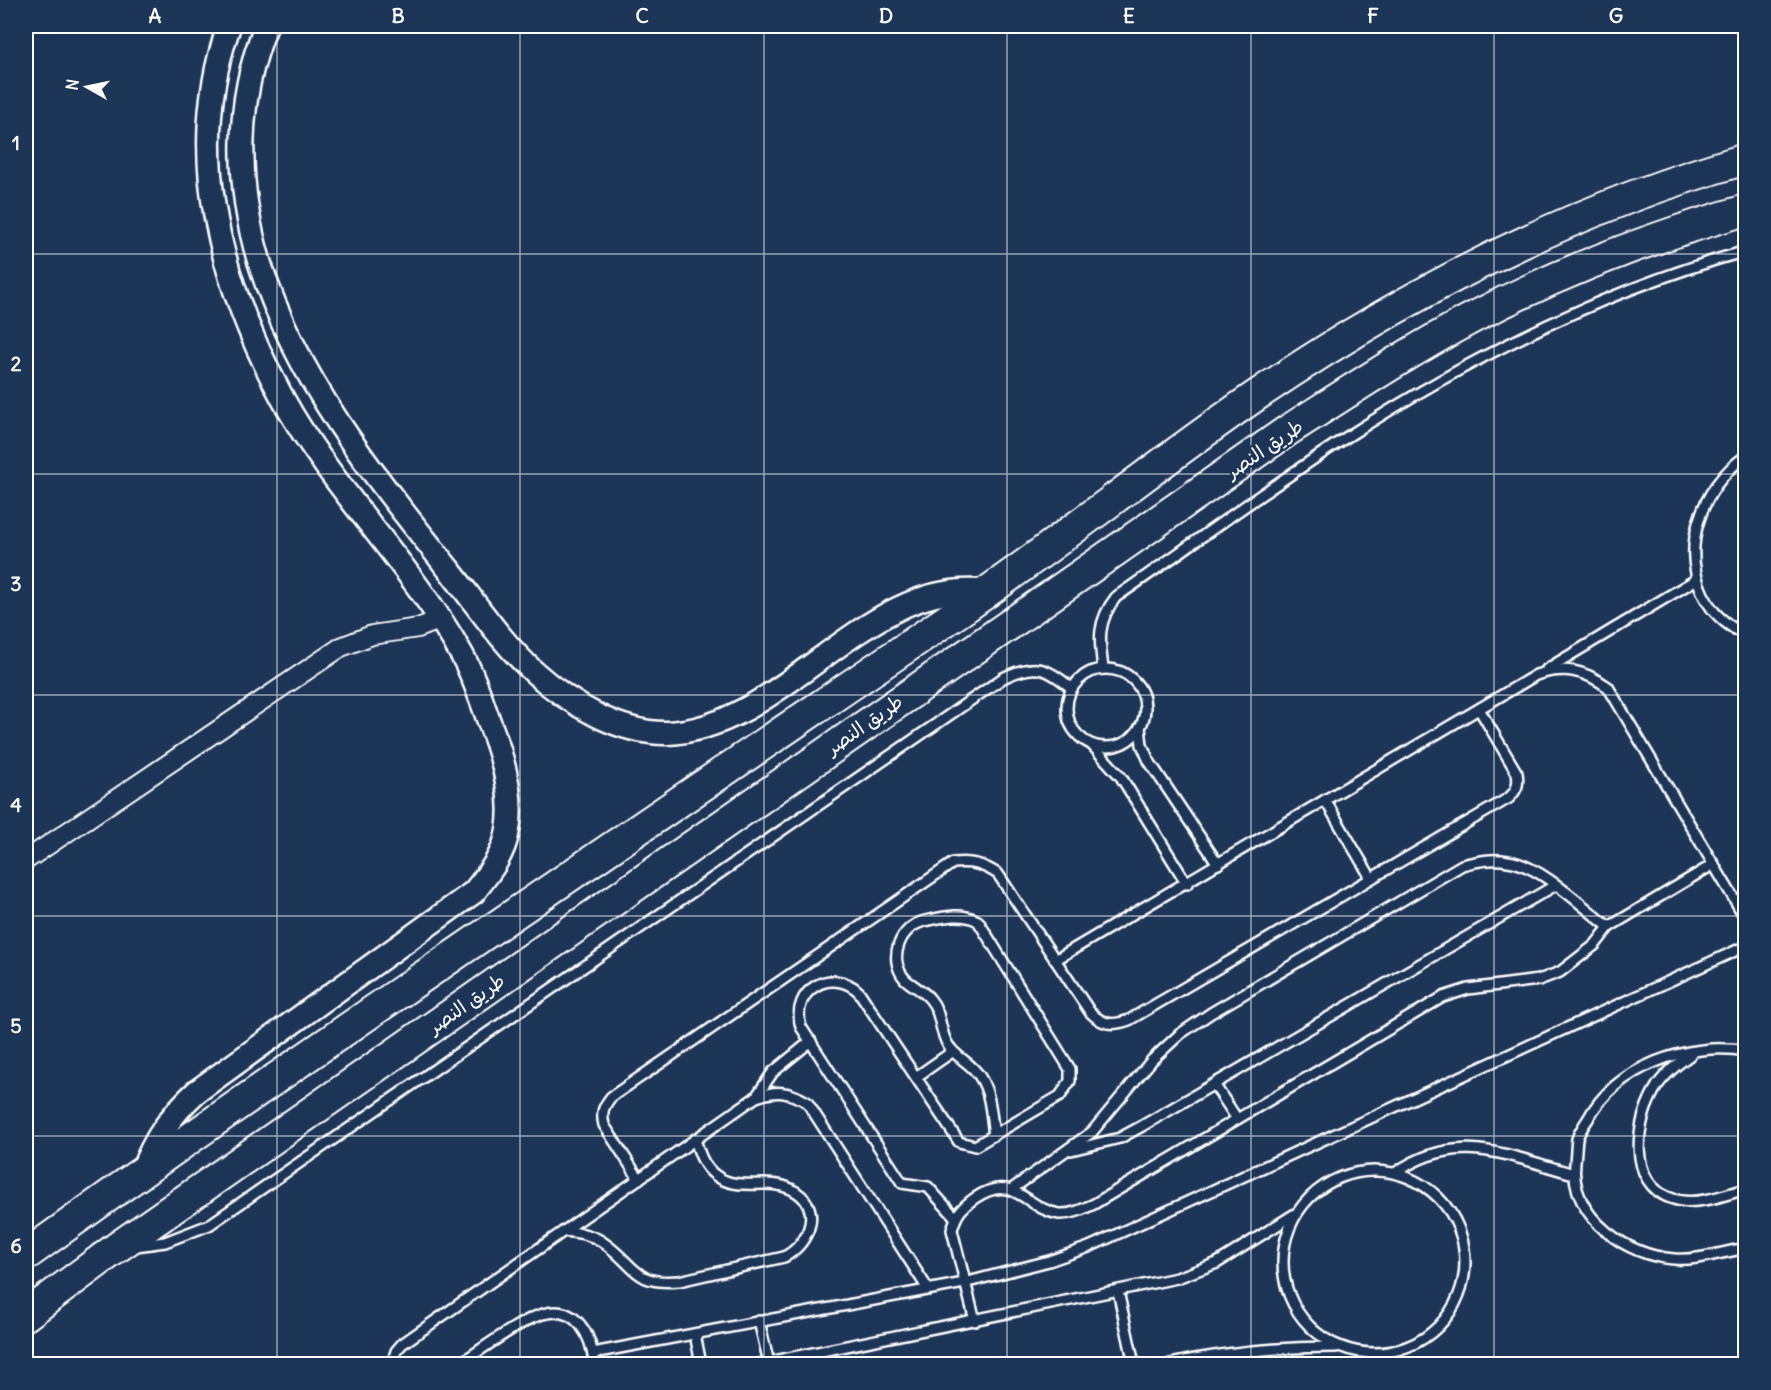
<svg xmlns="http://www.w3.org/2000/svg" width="1771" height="1390" viewBox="0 0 1771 1390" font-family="Delius,'Playpen Sans Arabic',sans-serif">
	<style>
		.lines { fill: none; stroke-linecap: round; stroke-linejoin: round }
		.service-casing { stroke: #fff; stroke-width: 14 }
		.minor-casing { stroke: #fff; stroke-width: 22 }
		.tertiary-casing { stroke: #fff; stroke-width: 27 }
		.trunk-casing { stroke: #fff; stroke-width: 34 }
		.service { stroke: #1d3557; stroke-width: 9 }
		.minor { stroke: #1d3557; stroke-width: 18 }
		.tertiary { stroke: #1d3557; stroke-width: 22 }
		.trunk { stroke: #1d3557; stroke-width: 30 }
		.grid { fill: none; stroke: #fff; stroke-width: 1.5; stroke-opacity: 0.55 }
		.labels { text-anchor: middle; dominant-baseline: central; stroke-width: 4.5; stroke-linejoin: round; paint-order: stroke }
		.street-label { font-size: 20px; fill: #fff; stroke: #1d3557 }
		.neatline { fill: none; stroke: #fff; stroke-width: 2 }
		.grid-label { font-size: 20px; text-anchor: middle; font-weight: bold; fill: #fff }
	</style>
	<rect width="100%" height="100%" fill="#1d3557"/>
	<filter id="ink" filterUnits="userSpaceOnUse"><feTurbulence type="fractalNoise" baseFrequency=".0167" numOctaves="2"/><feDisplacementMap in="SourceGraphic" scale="12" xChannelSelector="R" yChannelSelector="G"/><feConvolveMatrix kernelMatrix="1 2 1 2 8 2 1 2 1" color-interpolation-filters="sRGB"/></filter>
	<g filter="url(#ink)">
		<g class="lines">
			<defs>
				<g id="service">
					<path d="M 1746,456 C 1700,487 1677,554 1708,603 C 1717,618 1731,627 1746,636"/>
					<path d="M 1103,668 C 1099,640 1097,621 1116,597 C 1193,544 1269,487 1347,437 C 1469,358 1605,290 1746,251"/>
					<circle cx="1106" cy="708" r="39"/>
					<path d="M 1547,669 L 1697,579"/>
					<path d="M 1140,727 L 1142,745 L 1149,761 L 1218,864"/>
					<path d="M 1092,745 L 1121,777 L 1187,884"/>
					<path d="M 1325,800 L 1371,878"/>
					<path d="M 1055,960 L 1536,675 C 1565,666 1584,670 1608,687 L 1746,919"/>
					<path d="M 1746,1051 C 1688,1041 1616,1067 1588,1119 C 1584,1125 1579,1132 1577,1139 C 1576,1146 1576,1154 1575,1162 C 1572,1190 1585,1214 1607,1232 C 1627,1248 1649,1257 1674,1259 C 1697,1261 1723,1252 1746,1248"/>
					<path d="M 1690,1055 C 1676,1065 1662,1076 1654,1091 C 1633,1128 1628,1193 1682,1201 C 1701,1204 1727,1194 1746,1189"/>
					<path d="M 916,1077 L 952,1052"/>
					<path d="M 1214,1084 L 1237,1119"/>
					<path d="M 756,1097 L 773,1072 L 811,1041"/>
					<path d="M 1071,1150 L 1120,1138 L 1142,1126 L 1554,886"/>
					<circle cx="1374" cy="1262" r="91"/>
					<path d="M 1395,1173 C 1458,1129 1507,1156 1574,1174"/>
					<path d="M 639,1179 L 604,1125 C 601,1113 603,1107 611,1097 L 953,863 C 972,861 982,864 998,874 L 1090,1012 C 1103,1025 1112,1026 1129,1020 L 1509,798 C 1517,790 1519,784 1517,773 L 1479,709"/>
					<path d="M 1012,1189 L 1092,1132 L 1152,1060 L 1180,1034 L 1211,1013 L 1462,865 C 1478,861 1492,858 1508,861 C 1540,865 1583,907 1609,927"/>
					<path d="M 955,1217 L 928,1187 L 902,1183 L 801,1027 C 790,990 832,966 859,992 L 959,1142 L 975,1146 L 982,1142 L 1060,1096 L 1070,1081 L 1070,1069 L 978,921 C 962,912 943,917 925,921 C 900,926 887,959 905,979 C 912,986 923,990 930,999 C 942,1013 939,1031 948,1045 C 956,1058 972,1063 980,1077 C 991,1094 991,1116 994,1135"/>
					<path d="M 564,1231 C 578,1233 592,1234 604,1243 C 636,1265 632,1285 679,1281 L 784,1257 C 811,1243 824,1205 791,1189 C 767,1177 738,1193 715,1175 C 703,1166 699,1153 695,1139"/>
					<path d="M 136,1246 L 165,1242 L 209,1225 L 1003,678 C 1034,663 1046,666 1071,688"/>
					<path d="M 1118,1291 L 1134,1364"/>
					<path d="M 759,1321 L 769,1363"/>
					<path d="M 975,1321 L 952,1230 C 956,1214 962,1207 975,1198 C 1015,1171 1025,1209 1059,1214 C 1071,1215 1083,1209 1094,1204 L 1443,997 L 1468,989 L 1539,980 L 1560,972 L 1595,945 L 1609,927 L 1714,864"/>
					<path d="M 695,1334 L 701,1364"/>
					<path d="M 593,1353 L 964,1283 L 1049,1261 L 1089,1247 L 1746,946"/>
					<path d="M 392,1364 L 396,1351 L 402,1344 L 756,1097 C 777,1090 788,1091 807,1102 L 928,1289"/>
					<path d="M 459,1364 C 480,1351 520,1320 543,1314 C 577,1304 592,1337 594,1364"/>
					<path d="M 759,1364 L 1177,1278 L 1217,1263 L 1295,1214"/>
					<path d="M 1170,1364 C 1225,1352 1279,1347 1336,1347"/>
				</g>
				<path id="minor" d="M 26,860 L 341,647 L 372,635 L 418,628 L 439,620"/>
				<g id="tertiary">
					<path d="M 266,26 C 235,101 236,187 260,264 C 297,381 375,477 450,571 C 477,605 502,643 534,672 C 570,704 619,734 668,733 C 785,728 866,576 987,592"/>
					<path d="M 142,1172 C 154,1139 171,1115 196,1092 L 474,892 C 489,873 504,855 508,830 C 514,796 503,758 491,727 C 482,703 475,678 462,655 C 412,565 333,490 283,399 C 221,285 184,153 229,26"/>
				</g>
				<g id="trunk">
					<path d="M 26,1255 C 332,1035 645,825 957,613 C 1059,543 1155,465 1257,395 C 1407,293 1570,209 1746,159"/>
					<path d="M 26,1315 L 119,1246 L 1287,431 C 1348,392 1410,351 1474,317 C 1560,272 1652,237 1746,210"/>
				</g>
			</defs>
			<!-- service casing -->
			<use href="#service" class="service-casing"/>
			<!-- minor casing -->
			<use href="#minor" class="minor-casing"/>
			<!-- tertiary casing -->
			<use href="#tertiary" class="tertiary-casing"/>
			<!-- trunk casing -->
			<use href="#trunk" class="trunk-casing"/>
			<!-- service -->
			<use href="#service" class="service"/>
			<!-- minor -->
			<use href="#minor" class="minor"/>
			<!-- tertiary -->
			<use href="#tertiary" class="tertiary"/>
			<!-- trunk -->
			<use href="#trunk" class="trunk"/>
		</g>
	</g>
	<!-- grid -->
	<path class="grid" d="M 277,26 L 277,1364M 520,26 L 520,1364M 764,26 L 764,1364M 1007,26 L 1007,1364M 1251,26 L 1251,1364M 1494,26 L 1494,1364M 26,254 L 1746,254M 26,474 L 1746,474M 26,695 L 1746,695M 26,916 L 1746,916M 26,1136 L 1746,1136"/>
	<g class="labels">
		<!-- street labels -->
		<g class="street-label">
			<text transform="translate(1264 448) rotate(-34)">طريق النصر</text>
			<text transform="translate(864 724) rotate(-35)">طريق النصر</text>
			<text transform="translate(466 1003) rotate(-35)">طريق النصر</text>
		</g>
	</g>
	<!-- margin -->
	<rect width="1771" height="1390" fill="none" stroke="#1d3557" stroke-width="66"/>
	<!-- north arrow -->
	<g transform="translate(87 87) rotate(279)" stroke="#1d3557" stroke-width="4.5" paint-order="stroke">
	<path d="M0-4.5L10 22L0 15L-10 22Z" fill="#ffffff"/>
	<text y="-9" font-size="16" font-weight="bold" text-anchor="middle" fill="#ffffff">N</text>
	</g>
	<rect x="33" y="33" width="1705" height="1324" class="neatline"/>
	<g class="grid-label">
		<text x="155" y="23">A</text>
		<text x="398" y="23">B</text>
		<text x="642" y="23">C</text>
		<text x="886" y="23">D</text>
		<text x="1129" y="23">E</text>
		<text x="1373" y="23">F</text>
		<text x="1616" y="23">G</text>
		<text x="16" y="150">1</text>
		<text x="16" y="371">2</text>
		<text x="16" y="591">3</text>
		<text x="16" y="812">4</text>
		<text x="16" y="1033">5</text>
		<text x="16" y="1253">6</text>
	</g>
</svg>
